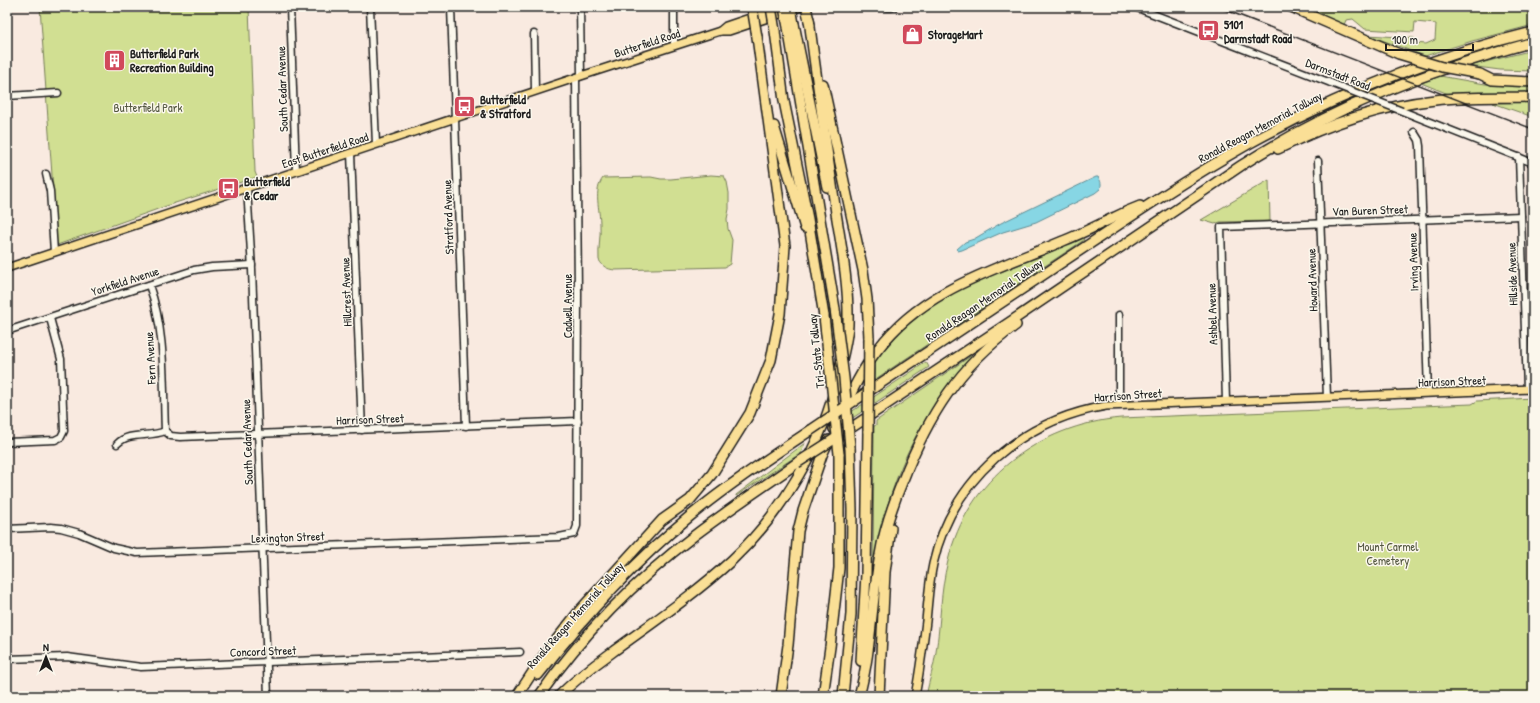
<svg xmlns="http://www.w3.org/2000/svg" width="1540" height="703" viewBox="0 0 1540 703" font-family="'Patrick Hand',sans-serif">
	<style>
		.green { fill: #d1df92; stroke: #767e57 }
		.water { fill: #87d6e4; stroke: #5c8c94 }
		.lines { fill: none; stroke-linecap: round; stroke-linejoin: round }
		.minor-casing { stroke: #1c1c1c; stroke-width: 9 }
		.major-casing { stroke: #1c1c1c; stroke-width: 10 }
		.highway-casing { stroke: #1c1c1c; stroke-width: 12 }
		.minor { stroke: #fbf7ec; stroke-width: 6 }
		.major { stroke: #fadf96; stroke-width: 7 }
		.highway { stroke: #fadf96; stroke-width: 9 }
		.rail { stroke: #1c1c1c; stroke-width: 1.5 }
		.minor-bridge-casing { stroke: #1c1c1c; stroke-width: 9; stroke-linecap: butt }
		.highway-bridge-casing { stroke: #1c1c1c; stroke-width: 12; stroke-linecap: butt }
		.minor-bridge { stroke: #fbf7ec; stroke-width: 6 }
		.highway-bridge { stroke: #fadf96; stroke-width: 9 }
		.labels { text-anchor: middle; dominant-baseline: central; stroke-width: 3; stroke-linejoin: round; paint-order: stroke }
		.poi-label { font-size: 12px; font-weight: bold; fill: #1c1c1c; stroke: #fbf7ec; text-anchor: start }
		.street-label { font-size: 12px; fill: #1c1c1c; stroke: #fbf7ec }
		.park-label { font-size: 12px; fill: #52563f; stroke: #fbf7ec }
	</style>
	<rect width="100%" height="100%" fill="#f9eae0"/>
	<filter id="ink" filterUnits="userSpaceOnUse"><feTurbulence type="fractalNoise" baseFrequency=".025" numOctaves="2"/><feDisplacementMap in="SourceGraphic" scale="8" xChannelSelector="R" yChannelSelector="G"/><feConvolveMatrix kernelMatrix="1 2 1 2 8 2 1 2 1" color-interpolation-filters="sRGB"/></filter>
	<g filter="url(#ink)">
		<!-- green -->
		<g class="green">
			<path d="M 40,7 L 249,7 L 255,172 L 257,177 L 172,204 L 57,245 Z"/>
			<path d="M 1305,7 L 1533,7 L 1533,25 L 1472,41 L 1425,56 L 1368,35 L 1414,38 L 1414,43 L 1426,44 L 1435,40 L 1436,24 L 1415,22 L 1414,32 L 1365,29 L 1353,19 L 1346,20 L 1344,25 Z"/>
			<path d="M 1533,50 L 1533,71 L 1500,70 L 1469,66 Z"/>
			<path d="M 1440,76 L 1485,84 L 1533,87 L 1533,93 L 1451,95 L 1421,83 Z"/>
			<path d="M 1533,102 L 1533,117 L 1493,103 Z"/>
			<path d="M 711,175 L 724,176 L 727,182 L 729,193 L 729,209 L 727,219 L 728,229 L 732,240 L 730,264 L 725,267 L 615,270 C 607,269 603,267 599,260 C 598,248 601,236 600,224 C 600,209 593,191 603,178 L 651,177 L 661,179 L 671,179 Z"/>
			<path d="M 1269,180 L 1270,221 L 1220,222 L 1215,224 L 1201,220 Z"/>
			<path d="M 1082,237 L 1084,240 L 874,380 L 875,360 L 903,329 L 929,308 L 945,297 L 972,283 L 1039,257 Z"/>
			<path d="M 972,355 L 973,356 C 955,379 935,402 921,427 C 896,470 882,517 874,566 L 873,566 L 874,437 L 874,426 L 876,425 L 876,421 Z"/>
			<path d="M 926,362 L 929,367 L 842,425 L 848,414 Z"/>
			<path d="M 1533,398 L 1533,696 L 926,696 C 929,681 934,666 936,652 C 941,621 940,591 948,561 C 967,479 1039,425 1121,418 L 1472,404 L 1477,401 Z"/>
			<path d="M 805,443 L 801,453 L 736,496 L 736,495 Z"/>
		</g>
		<!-- water -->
		<path class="water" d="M 1096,177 L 1098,177 C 1101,181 1102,184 1100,189 L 1095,193 L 1036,222 L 1003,232 L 962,250 L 958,251 L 957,249 L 965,242 L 974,239 L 1001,223 Z"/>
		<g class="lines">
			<defs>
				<g id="minor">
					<path d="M 290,7 L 296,171"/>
					<path d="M 370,7 L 376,144"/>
					<path d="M 451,7 L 466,426"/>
					<path d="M 580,7 L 581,76"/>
					<path d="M 674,7 L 674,45"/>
					<path d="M 887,7 L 894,7"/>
					<path d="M 1135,7 L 1331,83"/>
					<path d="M 534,34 L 535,91"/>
					<path d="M 7,96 L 58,93"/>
					<path d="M 1402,111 L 1533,163"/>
					<path d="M 1414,132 L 1419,140 L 1420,146 L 1428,393"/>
					<path d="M 351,153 L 362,430"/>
					<path d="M 1519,157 L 1527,389"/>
					<path d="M 1318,161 L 1327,397"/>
					<path d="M 46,174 L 50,191 L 54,252"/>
					<path d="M 247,188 L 252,269 L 268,696"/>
					<path d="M 149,285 C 166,331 163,382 165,431"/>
					<path d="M 1119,315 L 1119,405"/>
					<path d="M 7,331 L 194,270 L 212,267 L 252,265"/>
					<path d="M 1226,401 L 1221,227 L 1521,216"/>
					<path d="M 165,431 L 171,436 L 180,437 L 578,421"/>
					<path d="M 7,442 L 55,440 L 61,437 L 64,431 L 61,359 L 50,318"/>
					<path d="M 117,444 C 129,431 149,438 165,431"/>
					<path d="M 7,529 L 51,527 L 61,528 L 79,533 L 114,548 L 137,553 L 559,537 L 574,534 L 577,526 L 578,293 L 576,77"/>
					<path d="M 7,659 L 67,657 L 141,667 L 520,652"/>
				</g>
				<g id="major">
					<path d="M 720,31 L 726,26 L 782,7"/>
					<path d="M 7,268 L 581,76 L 720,31 L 729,31 L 801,7"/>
					<path d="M 915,696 C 920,671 923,646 926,621 C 928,602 929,582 933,564 C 952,479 1022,420 1106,406 L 1533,389"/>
				</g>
				<g id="highway">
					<path d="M 806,7 L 810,25"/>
					<path d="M 1291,7 L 1399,54"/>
					<path d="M 794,24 L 827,187"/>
					<path d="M 788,27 L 835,309"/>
					<path d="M 775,31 L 784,101 L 808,219 L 824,316"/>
					<path d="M 1480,74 L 1492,80 L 1533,82"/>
					<path d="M 823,84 L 863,270 L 867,299 L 869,338"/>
					<path d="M 774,126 L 805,228"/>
					<path d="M 1278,149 C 1328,124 1379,106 1435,100 C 1467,96 1501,98 1533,97"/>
					<path d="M 854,401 C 919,358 984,314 1049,271 C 1115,227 1181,182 1250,143 C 1340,94 1434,56 1533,32"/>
					<path d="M 834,429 C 847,402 859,373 878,349 C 923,289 997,269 1063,241 C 1081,234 1098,225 1115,217 C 1123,213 1132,209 1140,206"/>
					<path d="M 836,438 L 1013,320 L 1242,165 C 1335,106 1427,71 1533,42"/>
					<path d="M 861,661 L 866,574 L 868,431"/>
					<path d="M 538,675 C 583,618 633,563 689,517 C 728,485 769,458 811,430"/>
					<path d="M 517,696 L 542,658 L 580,610 L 662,520 L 690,500 L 712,474 L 750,413 L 771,360 L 780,314 L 785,246 L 757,37"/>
					<path d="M 539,696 C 582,635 636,580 695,535 C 728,510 763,487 797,463"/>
					<path d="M 559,696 C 575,680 593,666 611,653 C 652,623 695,594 732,560 C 783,512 823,444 838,376 C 842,359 847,342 848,325 C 849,287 842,250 836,213 C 827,149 817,84 809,19"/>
					<path d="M 781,696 L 788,645 L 798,531 L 803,511 L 822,455 L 829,440"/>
					<path d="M 823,696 L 830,647 L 839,568 L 839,454"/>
					<path d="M 843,696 L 851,614 L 852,510 L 850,447"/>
					<path d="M 859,696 C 872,650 871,602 880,555 C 884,529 893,504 903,480 C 928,416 959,366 1016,325"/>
					<path d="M 879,696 L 885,572 L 891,528"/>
				</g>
			</defs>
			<!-- minor casing -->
			<use href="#minor" class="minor-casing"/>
			<!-- major casing -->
			<use href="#major" class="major-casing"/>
			<!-- highway casing -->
			<use href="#highway" class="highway-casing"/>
			<!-- minor -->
			<use href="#minor" class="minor"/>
			<!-- major -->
			<use href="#major" class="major"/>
			<!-- highway -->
			<use href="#highway" class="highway"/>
			<!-- rail -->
			<path class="rail" d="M 1218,7 L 1533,129"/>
			<defs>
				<path id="minor-bridge" d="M 1331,83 L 1402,111"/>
				<g id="highway-bridge">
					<path d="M 752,7 L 757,37"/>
					<path d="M 771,7 L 775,31"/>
					<path d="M 784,7 L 788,27"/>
					<path d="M 791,7 L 794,24"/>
					<path d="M 1399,54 L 1442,67 L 1480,74"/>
					<path d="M 835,309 L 844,378 L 850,447"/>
					<path d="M 824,316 L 839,454"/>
					<path d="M 811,430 L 854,401"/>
					<path d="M 868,431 L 869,338"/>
					<path d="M 797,463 L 836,438"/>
				</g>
			</defs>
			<!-- minor-bridge casing -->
			<use href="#minor-bridge" class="minor-bridge-casing"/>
			<!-- highway-bridge casing -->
			<use href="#highway-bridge" class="highway-bridge-casing"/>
			<!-- minor-bridge -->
			<use href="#minor-bridge" class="minor-bridge"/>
			<!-- highway-bridge -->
			<use href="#highway-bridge" class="highway-bridge"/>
		</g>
	</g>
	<!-- icons -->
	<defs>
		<symbol id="bus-square" viewBox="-11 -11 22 22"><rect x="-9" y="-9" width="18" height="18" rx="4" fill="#d1495b" stroke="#fbf7ec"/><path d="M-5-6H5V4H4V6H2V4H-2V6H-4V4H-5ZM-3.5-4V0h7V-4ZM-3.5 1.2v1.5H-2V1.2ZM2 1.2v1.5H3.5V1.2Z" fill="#fff"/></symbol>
		<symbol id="shop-square" viewBox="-11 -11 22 22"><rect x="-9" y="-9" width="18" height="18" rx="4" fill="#d1495b" stroke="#fbf7ec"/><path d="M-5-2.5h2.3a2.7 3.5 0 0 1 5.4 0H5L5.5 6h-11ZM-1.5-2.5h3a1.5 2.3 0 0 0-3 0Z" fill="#fff"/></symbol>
		<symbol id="building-square" viewBox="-11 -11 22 22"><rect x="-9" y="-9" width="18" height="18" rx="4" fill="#d1495b" stroke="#fbf7ec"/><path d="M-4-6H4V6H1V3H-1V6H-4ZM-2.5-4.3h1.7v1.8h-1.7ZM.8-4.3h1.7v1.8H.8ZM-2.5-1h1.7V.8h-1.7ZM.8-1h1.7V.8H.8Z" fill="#fff"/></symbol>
	</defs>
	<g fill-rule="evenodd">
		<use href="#bus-square" x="1196" y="18" width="25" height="25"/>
		<use href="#shop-square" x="900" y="22" width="25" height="25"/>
		<use href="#building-square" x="102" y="48" width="25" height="25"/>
		<use href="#bus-square" x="452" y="94" width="25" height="25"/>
		<use href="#bus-square" x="216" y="176" width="25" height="25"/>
	</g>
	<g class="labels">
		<!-- poi labels -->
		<g class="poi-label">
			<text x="1224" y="24">5101<tspan x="1224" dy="14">Darmstadt Road</tspan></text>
			<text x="928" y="34">StorageMart</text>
			<text x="130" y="53">Butterfield Park<tspan x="130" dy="14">Recreation Building</tspan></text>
			<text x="480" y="99">Butterfield<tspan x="480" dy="14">&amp; Stratford</tspan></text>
			<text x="244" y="181">Butterfield<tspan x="244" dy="14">&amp; Cedar</tspan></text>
		</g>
		<!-- street labels -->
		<g class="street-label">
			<text transform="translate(647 43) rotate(-18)">Butterfield Road</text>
			<text transform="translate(1338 74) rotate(21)">Darmstadt Road</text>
			<text transform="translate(282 89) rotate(-92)">South Cedar Avenue</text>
			<text transform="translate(1260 127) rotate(-28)">Ronald Reagan Memorial Tollway</text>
			<text transform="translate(325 150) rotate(-18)">East Butterfield Road</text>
			<text transform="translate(1370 210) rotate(-2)">Van Buren Street</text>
			<text transform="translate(448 217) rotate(-92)">Stratford Avenue</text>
			<text transform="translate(1413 262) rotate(-92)">Irving Avenue</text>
			<text transform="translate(1512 274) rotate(-92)">Hillside Avenue</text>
			<text transform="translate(1312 280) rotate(-92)">Howard Avenue</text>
			<text transform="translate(125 281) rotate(-18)">Yorkfield Avenue</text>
			<text transform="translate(346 292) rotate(-92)">Hillcrest Avenue</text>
			<text transform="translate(984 300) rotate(-34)">Ronald Reagan Memorial Tollway</text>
			<text transform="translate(567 306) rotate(-90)">Cadwell Avenue</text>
			<text transform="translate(1212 314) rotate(-92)">Ashbel Avenue</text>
			<text transform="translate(816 351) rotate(-96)">Tri-State Tollway</text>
			<text transform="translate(150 358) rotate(-93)">Fern Avenue</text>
			<text transform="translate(1452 381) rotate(-2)">Harrison Street</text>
			<text transform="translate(1128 395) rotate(-4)">Harrison Street</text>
			<text transform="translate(370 419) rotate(-2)">Harrison Street</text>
			<text transform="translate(247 442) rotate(-92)">South Cedar Avenue</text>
			<text transform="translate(288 537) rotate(-2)">Lexington Street</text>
			<text transform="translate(575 615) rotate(-48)">Ronald Reagan Memorial Tollway</text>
			<text transform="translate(263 651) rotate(-2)">Concord Street</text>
		</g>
		<!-- park labels -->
		<g class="park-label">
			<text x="148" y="107">Butterfield Park</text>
			<text x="1388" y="546">Mount Carmel<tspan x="1388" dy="14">Cemetery</tspan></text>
		</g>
	</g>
	<!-- margin -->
	<rect width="1540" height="703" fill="none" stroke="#fbf7ec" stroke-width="24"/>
	<rect x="12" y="12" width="1516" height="679" fill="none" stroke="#1c1c1c" stroke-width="1.5" filter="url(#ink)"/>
	<!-- north arrow -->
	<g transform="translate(46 657)" stroke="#fbf7ec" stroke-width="3" paint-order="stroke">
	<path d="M0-3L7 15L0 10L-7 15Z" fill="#1c1c1c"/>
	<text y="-6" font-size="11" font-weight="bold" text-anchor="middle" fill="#1c1c1c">N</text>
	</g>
	<!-- scale -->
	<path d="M1386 44v6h87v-6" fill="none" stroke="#1c1c1c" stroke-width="2"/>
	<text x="1392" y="44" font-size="12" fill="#1c1c1c" stroke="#fbf7ec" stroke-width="3" paint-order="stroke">100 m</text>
</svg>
